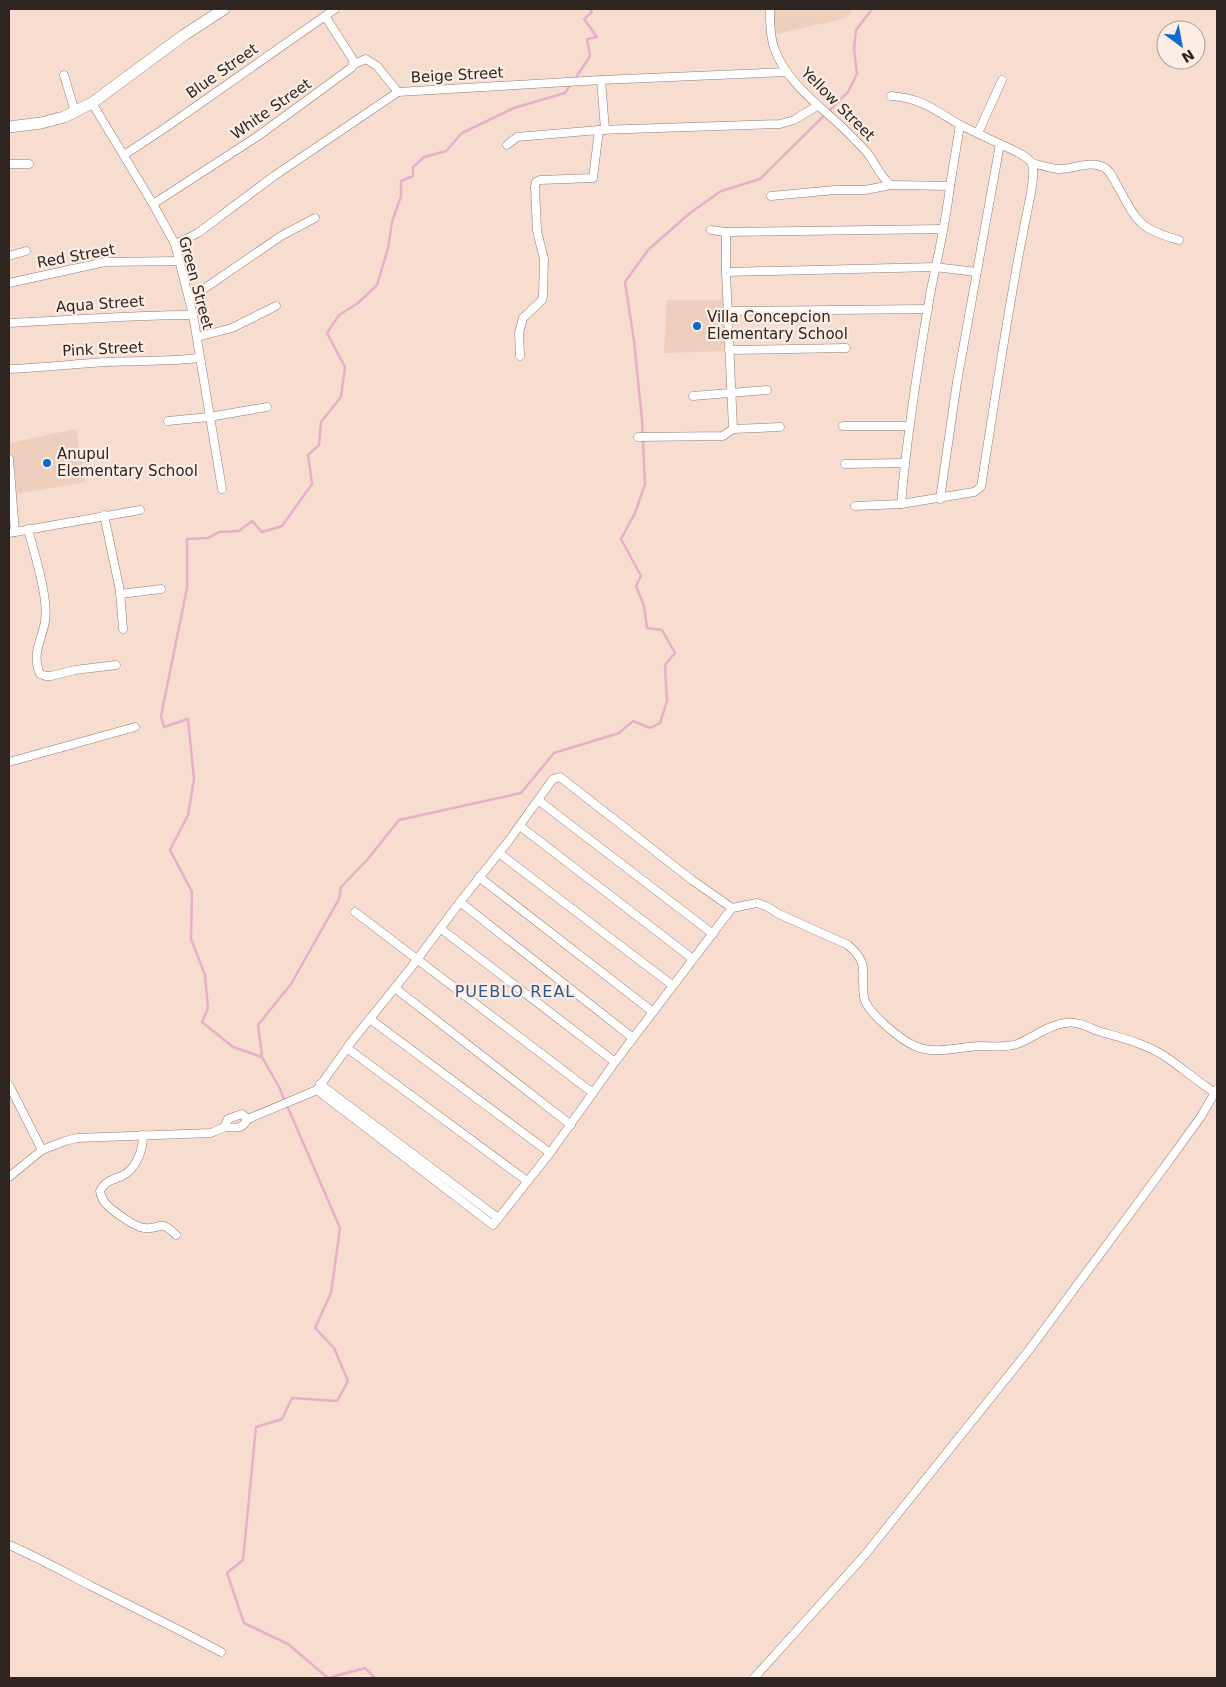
<svg xmlns="http://www.w3.org/2000/svg" width="1226" height="1687" viewBox="0 0 1226 1687" font-family="'DejaVu Sans',sans-serif">
	<style>
		.built { fill: #eecfbe }
		.lines { fill: none; stroke-linecap: round; stroke-linejoin: round }
		.stream { stroke: #e8afcb; stroke-width: 2.5 }
		.street-casing { stroke: #937c71; stroke-width: 9 }
		.secondary-casing { stroke: #937c71; stroke-width: 12 }
		.street { stroke: #fff; stroke-width: 8 }
		.secondary { stroke: #fff; stroke-width: 11 }
		.poi-dot { fill: #0e6ad3; stroke: #fcede5; stroke-width: 2 }
		.labels { text-anchor: middle; dominant-baseline: central; stroke-width: 4.5; stroke-linejoin: round; paint-order: stroke }
		.street-label { font-size: 15px; fill: #2e2521; stroke: #fcede5 }
		.poi-label { font-size: 15px; fill: #2e2521; stroke: #fcede5; text-anchor: start }
		.neighbourhood-label { font-size: 16px; letter-spacing: 1px; fill: #2f578d; stroke: #fcede5 }
	</style>
	<rect width="100%" height="100%" fill="#f6ddd0"/>
	<!-- built -->
	<g class="built">
		<path d="M 773,9 L 854,9 L 843,19 L 775,34 Z"/>
		<path d="M 667,300 L 726,300 L 729,351 L 664,353 Z"/>
		<path d="M 76,429 L 85,482 L 16,494 L 9,443 Z"/>
	</g>
	<g class="lines">
		<!-- stream -->
		<g class="stream">
			<path d="M 575,79 L 590,56 L 587,39 L 597,37 L 584,19 L 592,12 L 590,9"/>
			<path d="M 262,1056 L 258,1025 L 291,984 L 339,899 L 341,887 L 367,860 L 399,820 L 521,793 L 554,753 L 619,733 L 633,721 L 650,728 L 660,723 L 667,701 L 665,665 L 675,653 L 662,630 L 647,628 L 644,606 L 636,586 L 641,576 L 621,539 L 635,513 L 645,484 L 642,420 L 634,341 L 625,282 L 648,250 L 690,213 L 721,191 L 760,179 L 848,92 L 857,74 L 854,49 L 856,30 L 872,9"/>
			<path d="M 375,1678 L 365,1668 L 328,1678 L 288,1644 L 244,1623 L 227,1573 L 243,1560 L 256,1427 L 282,1419 L 292,1398 L 337,1401 L 348,1381 L 334,1348 L 315,1328 L 331,1293 L 340,1228 L 279,1087 L 262,1057 L 233,1047 L 202,1022 L 208,1008 L 205,975 L 191,939 L 192,892 L 170,850 L 188,815 L 194,779 L 188,719 L 164,727 L 161,716 L 187,588 L 187,539 L 208,538 L 219,532 L 239,531 L 252,521 L 262,532 L 282,526 L 312,484 L 308,455 L 319,445 L 321,422 L 341,397 L 345,367 L 327,333 L 339,315 L 358,303 L 377,285 L 388,248 L 392,222 L 401,196 L 401,181 L 413,176 L 413,167 L 424,157 L 446,151 L 462,133 L 514,108 L 565,93 L 571,84"/>
		</g>
		<defs>
			<g id="street">
				<path d="M 770,9 C 770,22 770,37 775,50 C 789,88 830,112 856,141 C 860,145 865,150 869,155 C 876,165 881,178 891,185"/>
				<path d="M 354,64 L 366,59 L 377,66 L 398,92"/>
				<path d="M 64,75 L 75,112"/>
				<path d="M 601,80 L 605,130"/>
				<path d="M 891,96 C 921,98 935,110 960,125"/>
				<path d="M 92,103 L 153,204 L 175,244 L 193,315 L 222,489"/>
				<path d="M 978,133 L 1002,80"/>
				<path d="M 507,145 L 517,137 L 599,130 L 780,124 L 794,120 L 817,106"/>
				<path d="M 124,155 L 165,128 L 335,9"/>
				<path d="M 1032,163 C 1040,165 1049,168 1058,169 C 1071,170 1090,160 1103,167 C 1110,170 1113,178 1117,185 C 1137,221 1138,229 1179,240"/>
				<path d="M 9,164 L 29,164"/>
				<path d="M 771,196 L 835,190 L 865,190 L 891,185 L 950,186 L 960,125 L 1000,144 L 957,382 L 940,499"/>
				<path d="M 153,204 L 258,136 L 351,68 L 354,64 L 352,58 L 325,16"/>
				<path d="M 711,230 L 726,232 L 943,229"/>
				<path d="M 175,244 L 198,233 L 274,176 L 398,92 L 601,80 L 787,72"/>
				<path d="M 9,256 L 26,251"/>
				<path d="M 726,272 L 935,267 L 976,272"/>
				<path d="M 9,283 L 105,262 L 179,261"/>
				<path d="M 189,299 L 281,236 L 315,218"/>
				<path d="M 728,311 L 928,309"/>
				<path d="M 9,323 C 70,320 131,315 193,315"/>
				<path d="M 197,337 L 232,328 L 276,306"/>
				<path d="M 729,350 L 846,348"/>
				<path d="M 520,356 L 519,333 L 523,318 L 542,300 L 543,296 L 544,259 L 537,231 L 535,187 L 536,182 L 540,180 L 593,178 L 599,130"/>
				<path d="M 9,369 C 41,368 73,364 106,362 C 137,360 168,362 199,358"/>
				<path d="M 693,396 L 767,390"/>
				<path d="M 168,421 L 209,417 L 267,407"/>
				<path d="M 843,426 L 909,426"/>
				<path d="M 733,429 L 780,427"/>
				<path d="M 638,437 L 723,436 L 733,429 L 726,272 L 726,232"/>
				<path d="M 9,459 L 15,532"/>
				<path d="M 845,464 L 904,463"/>
				<path d="M 901,504 L 974,492 L 981,487 C 995,400 1007,314 1024,228 C 1026,214 1037,175 1032,164 C 1029,156 1008,148 1000,144"/>
				<path d="M 855,506 L 901,504 C 907,434 918,364 930,295 C 937,259 946,223 950,186"/>
				<path d="M 104,515 L 120,591 L 123,629"/>
				<path d="M 28,529 C 34,553 49,598 45,621 C 42,641 31,653 40,674 L 46,676 L 51,676 L 75,670 L 116,665"/>
				<path d="M 9,533 L 140,510"/>
				<path d="M 120,594 L 161,589"/>
				<path d="M 9,762 L 135,727"/>
				<path d="M 538,800 L 713,934"/>
				<path d="M 520,826 L 693,959"/>
				<path d="M 499,853 L 672,985"/>
				<path d="M 479,877 L 653,1012"/>
				<path d="M 460,902 L 633,1038"/>
				<path d="M 732,908 L 757,903 L 766,906 L 779,914 L 848,945 C 871,965 860,972 864,997 C 866,1012 901,1040 915,1046 C 935,1055 958,1047 979,1046 C 992,1046 1004,1048 1017,1044 C 1033,1038 1048,1025 1065,1023 C 1077,1021 1088,1027 1098,1031 C 1122,1038 1148,1044 1169,1059 C 1184,1070 1199,1082 1215,1093"/>
				<path d="M 355,912 L 593,1093"/>
				<path d="M 440,928 L 615,1062"/>
				<path d="M 395,988 L 571,1125"/>
				<path d="M 370,1019 L 550,1153"/>
				<path d="M 347,1048 L 527,1181"/>
				<path d="M 320,1084 L 498,1218"/>
				<path d="M 9,1085 L 42,1150"/>
				<path d="M 224,1127 L 228,1119 L 242,1114 L 248,1119"/>
				<path d="M 143,1135 C 143,1151 136,1169 122,1176 C 112,1180 105,1181 100,1191 C 101,1196 103,1201 107,1205 C 114,1212 135,1227 144,1228 C 162,1230 159,1218 176,1235"/>
				<path d="M 9,1177 L 42,1150 L 65,1141 L 77,1138 L 211,1133 C 215,1131 219,1129 223,1128 C 235,1125 239,1133 248,1119 L 317,1090 L 352,1041 L 410,969 L 460,902 L 510,839 L 553,779 L 560,777 L 692,880 L 732,908 L 615,1062 L 550,1153 L 493,1225 L 317,1090"/>
				<path d="M 9,1545 C 37,1557 64,1572 91,1586 C 135,1608 178,1629 221,1652"/>
				<path d="M 754,1678 L 864,1556 L 1029,1350 L 1160,1173 L 1200,1118 L 1217,1089"/>
			</g>
			<path id="secondary" d="M 9,127 L 41,123 L 64,117 L 92,103 L 184,35 L 224,9"/>
		</defs>
		<!-- street casing -->
		<use href="#street" class="street-casing"/>
		<!-- secondary casing -->
		<use href="#secondary" class="secondary-casing"/>
		<!-- street -->
		<use href="#street" class="street"/>
		<!-- secondary -->
		<use href="#secondary" class="secondary"/>
	</g>
	<!-- markers -->
	<g class="poi-dot">
		<circle cx="697" cy="326" r="5"/>
		<circle cx="47" cy="463" r="5"/>
	</g>
	<g class="labels">
		<!-- street labels -->
		<g class="street-label">
			<text transform="translate(222 71) rotate(-35)">Blue Street</text>
			<text transform="translate(457 75) rotate(-3)">Beige Street</text>
			<text transform="translate(838 104) rotate(45)">Yellow Street</text>
			<text transform="translate(271 109) rotate(-35)">White Street</text>
			<text transform="translate(76 256) rotate(-10)">Red Street</text>
			<text transform="translate(196 283) rotate(75)">Green Street</text>
			<text transform="translate(100 304) rotate(-4)">Aqua Street</text>
			<text transform="translate(103 349) rotate(-3)">Pink Street</text>
		</g>
		<!-- poi labels -->
		<g class="poi-label">
			<text x="707" y="317">Villa Concepcion<tspan x="707" dy="17">Elementary School</tspan></text>
			<text x="57" y="454">Anupul<tspan x="57" dy="17">Elementary School</tspan></text>
		</g>
		<!-- neighbourhood labels -->
		<g class="neighbourhood-label">
			<text x="515" y="991">PUEBLO REAL</text>
		</g>
	</g>
	<!-- border -->
	<rect width="1226" height="1687" fill="none" stroke="#2e2521" stroke-width="20"/>
	<!-- north arrow -->
	<g transform="translate(1181 45) rotate(148)"><circle r="24" fill="#fcede5" stroke="#aa9d97"/>
	<path d="M0-4L9 19L0 12L-9 19Z" fill="#0e6ad3"/>
	<text y="-8" font-size="14" font-weight="bold" text-anchor="middle" fill="#2e2521">N</text>
	</g>
</svg>
